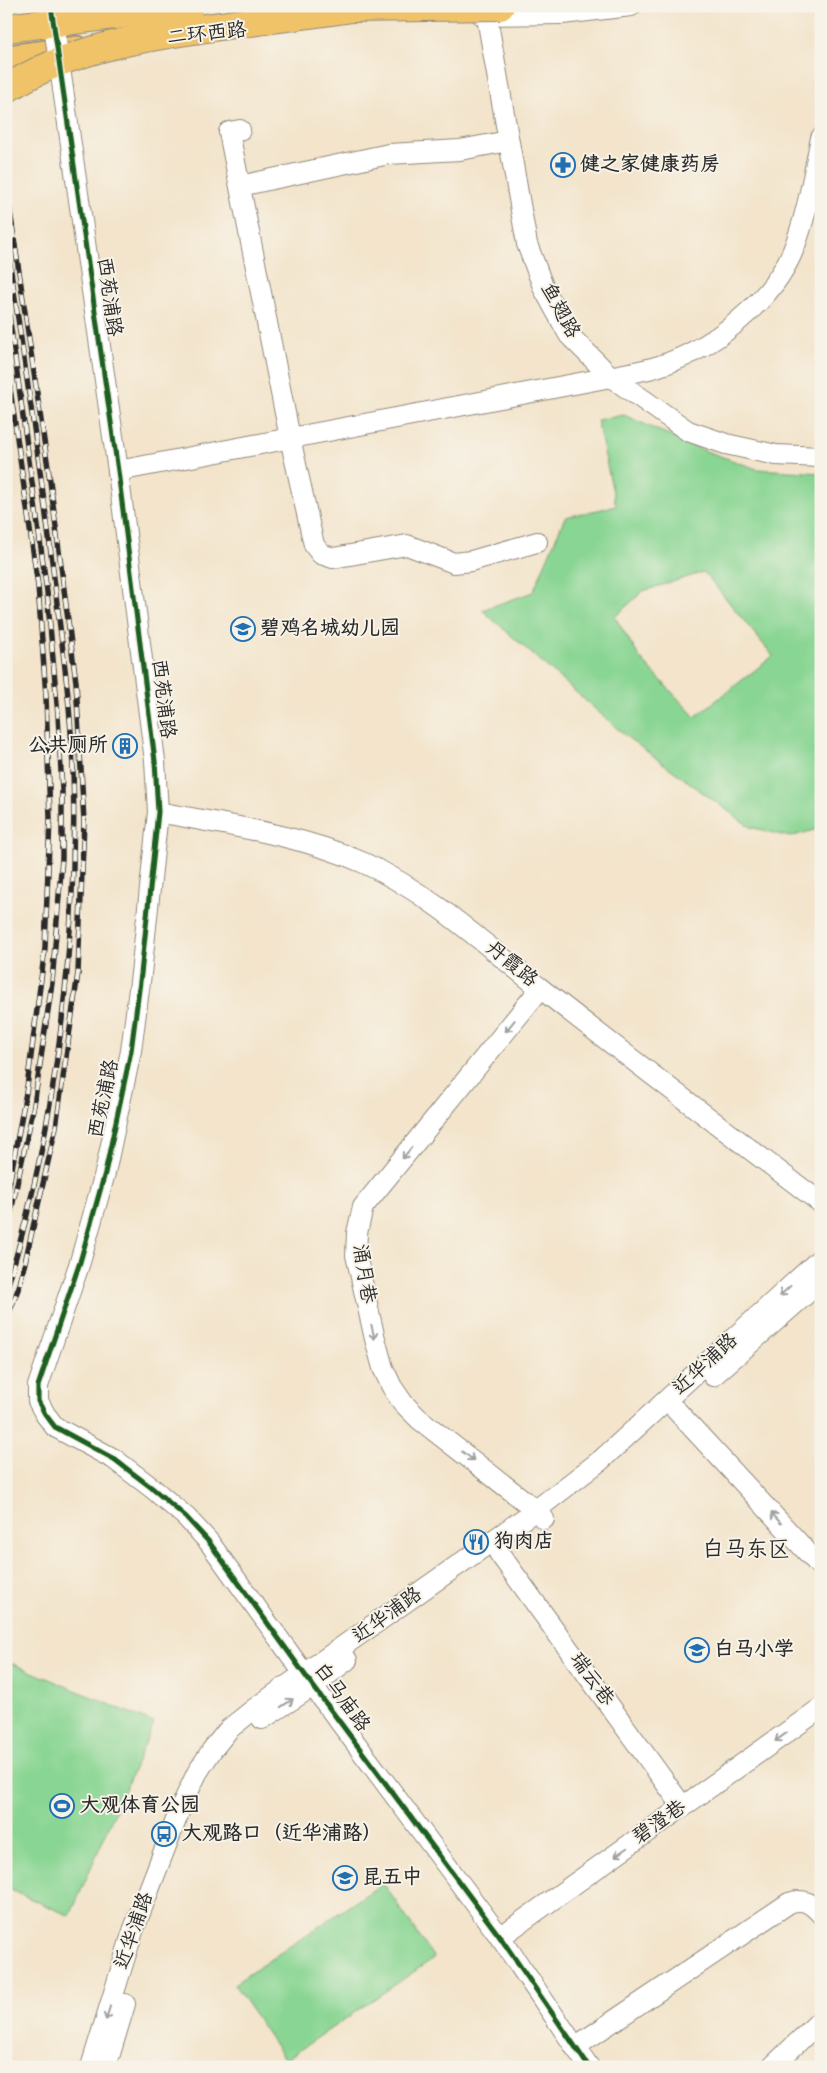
<svg xmlns="http://www.w3.org/2000/svg" width="827" height="2073" viewBox="0 0 827 2073" font-family="'Indie Flower','LXGW WenKai TC',sans-serif">
	<style>
		.green { fill: #89d593; stroke: #5a805f; fill-rule: evenodd }
		.lines { fill: none; stroke-linecap: round; stroke-linejoin: round }
		.minor-casing { stroke: #8f887b; stroke-width: 22 }
		.major-casing { stroke: #8f887b; stroke-width: 28 }
		.minor { stroke: #fff; stroke-width: 20 }
		.major { stroke: #f0c369; stroke-width: 25 }
		.rail-casing { stroke: #2b2b2b; stroke-width: 5.5 }
		.rail { stroke: #f7f3e8; stroke-width: 4; stroke-dasharray: 11; stroke-linecap: butt }
		.minor-bridge-casing { stroke: #8f887b; stroke-width: 22; stroke-linecap: butt }
		.highway-bridge-casing { stroke: #8f887b; stroke-width: 30; stroke-linecap: butt }
		.minor-bridge { stroke: #fff; stroke-width: 20 }
		.highway-bridge { stroke: #f0c369; stroke-width: 28 }
		.cycleway-casing { stroke: #f7f3e8; stroke-width: 8 }
		.cycleway { stroke: #1b5e20; stroke-width: 5 }
		.oneway { stroke: #a0a0a0 }
		.labels { text-anchor: middle; dominant-baseline: central; stroke-width: 4; stroke-linejoin: round; paint-order: stroke }
		.street-label { font-size: 20px; fill: #2b2b2b; stroke: #f7f3e8 }
		.poi-label { font-size: 20px; font-weight: bold; fill: #2b2b2b; stroke: #f7f3e8; text-anchor: start }
		.quarter-label { font-size: 22px; fill: #2b2b2b; stroke: #f7f3e8 }
	</style>
	<rect width="100%" height="100%" fill="#f7f3e8"/>
	<filter id="ink" filterUnits="userSpaceOnUse"><feTurbulence type="fractalNoise" baseFrequency=".02" numOctaves="2"/><feDisplacementMap in="SourceGraphic" scale="10" xChannelSelector="R" yChannelSelector="G"/><feConvolveMatrix kernelMatrix="1 2 1 2 8 2 1 2 1" color-interpolation-filters="sRGB"/></filter>
	<filter id="wash" filterUnits="userSpaceOnUse"><feTurbulence type="fractalNoise" baseFrequency=".0096" numOctaves="4" result="noise"/><feDisplacementMap in="SourceGraphic" scale="20" xChannelSelector="R" yChannelSelector="G"/><feGaussianBlur stdDeviation="1.12" result="paint"/><feColorMatrix in="noise" values="0 0 0 0 0 0 0 0 0 0 0 0 0 0 0 0 0 1.4 0 .05"/><feComposite in="paint" operator="in"/></filter>
	<g filter="url(#wash)">
		<rect width="100%" height="100%" fill="#f3e4cb"/>
		<!-- green -->
		<g class="green">
			<path d="M 624,415 L 700,449 L 757,469 L 821,473 L 821,828 L 790,837 L 750,827 L 627,737 L 482,610 L 533,592 L 565,517 L 616,506 L 597,420 ZM 704,572 L 773,656 L 695,717 L 640,658 L 615,617 L 643,591 Z"/>
			<path d="M 6,1661 L 154,1723 L 70,1916 L 6,1888 Z"/>
			<path d="M 383,1883 L 434,1958 L 285,2060 L 234,1984 Z"/>
		</g>
	</g>
	<g filter="url(#ink)">
		<g class="lines">
			<defs>
				<g id="minor">
					<path d="M 485,6 L 527,244 L 544,289 L 569,335 L 611,377 L 688,431 L 726,444 L 776,455 L 821,457"/>
					<path d="M 482,15 L 562,14 L 631,6"/>
					<path d="M 63,89 L 118,471 L 155,761 L 158,812 L 141,974 L 131,1051 L 105,1173 L 80,1262 L 38,1386 L 38,1401 L 45,1414 L 55,1427 L 114,1459 L 152,1488 L 186,1517 L 209,1542 L 313,1686 L 500,1937 L 589,2067"/>
					<path d="M 240,130 L 229,132 L 290,438 L 314,545 L 321,554 L 333,558 L 407,545 L 454,563 L 471,561 L 537,542"/>
					<path d="M 240,186 L 389,154 L 460,150 L 508,141"/>
					<path d="M 118,471 L 611,377 C 627,373 644,371 659,366 C 711,350 770,303 792,253 C 807,217 813,176 821,138"/>
					<path d="M 158,812 C 226,825 301,835 364,863 C 430,893 484,944 540,988 C 633,1061 727,1132 821,1203"/>
					<path d="M 540,989 L 363,1207 L 357,1233 L 356,1255 L 375,1339 L 383,1368 L 392,1387 L 403,1403 L 419,1419 L 536,1510 L 544,1519"/>
					<path d="M 713,1376 L 821,1281"/>
					<path d="M 676,1410 L 821,1567"/>
					<path d="M 499,1553 L 683,1807"/>
					<path d="M 262,1719 L 313,1686 L 347,1660"/>
					<path d="M 500,1937 L 821,1708"/>
					<path d="M 575,2047 L 789,1903 C 804,1898 811,1903 821,1914"/>
					<path d="M 91,2067 L 133,1931 L 181,1807 L 197,1773 L 212,1750 L 229,1729 L 254,1709 L 536,1510 L 601,1460 L 821,1258"/>
					<path d="M 106,2067 L 125,2004"/>
					<path d="M 772,2067 L 821,2020"/>
				</g>
				<path id="major" d="M 6,58 L 78,49"/>
			</defs>
			<!-- minor casing -->
			<use href="#minor" class="minor-casing"/>
			<!-- major casing -->
			<use href="#major" class="major-casing"/>
			<!-- minor -->
			<use href="#minor" class="minor"/>
			<!-- major -->
			<use href="#major" class="major"/>
			<defs>
				<g id="rail">
					<path d="M 6,184 L 50,481 L 76,682 L 84,821 L 78,973 L 56,1127 L 20,1284 L 6,1321"/>
					<path d="M 6,238 C 24,359 43,481 57,603 C 64,658 71,713 73,768 C 78,941 57,1125 6,1291"/>
					<path d="M 6,292 L 47,592 L 58,715 L 62,790 L 62,858 L 52,983 L 34,1105 L 6,1235"/>
					<path d="M 6,360 L 38,586 L 46,696 L 50,818 L 45,948 L 27,1087 L 6,1201"/>
				</g>
			</defs>
			<!-- rail casing -->
			<use href="#rail" class="rail-casing"/>
			<!-- rail -->
			<use href="#rail" class="rail"/>
			<defs>
				<path id="minor-bridge" d="M 51,6 L 63,89"/>
				<g id="highway-bridge">
					<path d="M 352,8 L 500,6"/>
					<path d="M 6,28 L 190,6"/>
					<path d="M 6,89 C 73,46 150,36 227,25 C 273,19 320,13 366,6"/>
				</g>
			</defs>
			<!-- minor-bridge casing -->
			<use href="#minor-bridge" class="minor-bridge-casing"/>
			<!-- highway-bridge casing -->
			<use href="#highway-bridge" class="highway-bridge-casing"/>
			<!-- minor-bridge -->
			<use href="#minor-bridge" class="minor-bridge"/>
			<!-- highway-bridge -->
			<use href="#highway-bridge" class="highway-bridge"/>
			<defs>
				<path id="cycleway" d="M 51,6 L 118,471 L 155,761 L 158,812 L 141,974 L 131,1051 L 105,1173 L 80,1262 L 38,1386 L 38,1401 L 45,1414 L 55,1427 L 114,1459 L 152,1488 L 186,1517 L 209,1542 L 313,1686 L 500,1937 L 589,2067"/>
			</defs>
			<!-- cycleway casing -->
			<use href="#cycleway" class="cycleway-casing"/>
			<!-- cycleway -->
			<use href="#cycleway" class="cycleway"/>
		</g>
		<!-- one-way arrows -->
		<defs><path id="oneway-shaft" d="M-6 0H5M1.5-3L5.5 0L1.5 3" fill="none" stroke-width="1.6" stroke-linecap="round" stroke-linejoin="round" transform="scale(1.25)"/></defs>
		<g class="oneway">
			<use href="#oneway-shaft" transform="translate(510 1026) rotate(129)"/>
			<use href="#oneway-shaft" transform="translate(407 1153) rotate(129)"/>
			<use href="#oneway-shaft" transform="translate(785 1291) rotate(137)"/>
			<use href="#oneway-shaft" transform="translate(373 1332) rotate(77)"/>
			<use href="#oneway-shaft" transform="translate(468 1456) rotate(37)"/>
			<use href="#oneway-shaft" transform="translate(776 1518) rotate(-133)"/>
			<use href="#oneway-shaft" transform="translate(287 1703) rotate(-33)"/>
			<use href="#oneway-shaft" transform="translate(781 1737) rotate(144)"/>
			<use href="#oneway-shaft" transform="translate(621 1852) rotate(145)"/>
			<use href="#oneway-shaft" transform="translate(108 2013) rotate(107)"/>
		</g>
	</g>
	<!-- icons -->
	<defs>
		<symbol id="pharmacy-ring" viewBox="-11 -11 22 22"><circle r="9.5" fill="#f7f3e8" stroke="#1f6fb2" stroke-width="1.5"/><path d="M-2-6h4v4h4v4h-4v4h-4v-4h-4v-4h4Z" fill="#1f6fb2"/></symbol>
		<symbol id="school-ring" viewBox="-11 -11 22 22"><circle r="9.5" fill="#f7f3e8" stroke="#1f6fb2" stroke-width="1.5"/><path d="M0-5L7-2L0 1L-7-2ZM-4 1L0 2.5L4 1V4Q0 6-4 4Z" fill="#1f6fb2"/></symbol>
		<symbol id="building-ring" viewBox="-11 -11 22 22"><circle r="9.5" fill="#f7f3e8" stroke="#1f6fb2" stroke-width="1.5"/><path d="M-4-6H4V6H1V3H-1V6H-4ZM-2.5-4.3h1.7v1.8h-1.7ZM.8-4.3h1.7v1.8H.8ZM-2.5-1h1.7V.8h-1.7ZM.8-1h1.7V.8H.8Z" fill="#1f6fb2"/></symbol>
		<symbol id="restaurant-ring" viewBox="-11 -11 22 22"><circle r="9.5" fill="#f7f3e8" stroke="#1f6fb2" stroke-width="1.5"/><path d="M-5-6h1v4h1v-4h1v4h1v-4h1v5L-1.5 .5V6h-2V.5L-5-1ZM5-6V6H3V1.5H1.5Q1.5-4 5-6Z" fill="#1f6fb2"/></symbol>
		<symbol id="stadium-ring" viewBox="-11 -11 22 22"><circle r="9.5" fill="#f7f3e8" stroke="#1f6fb2" stroke-width="1.5"/><path d="M0-5a6.5 5 0 1 0 0 10a6.5 5 0 1 0 0-10ZM-3.5-1.8h7v3.6h-7Z" fill="#1f6fb2"/></symbol>
		<symbol id="bus-ring" viewBox="-11 -11 22 22"><circle r="9.5" fill="#f7f3e8" stroke="#1f6fb2" stroke-width="1.5"/><path d="M-5-6H5V4H4V6H2V4H-2V6H-4V4H-5ZM-3.5-4V0h7V-4ZM-3.5 1.2v1.5H-2V1.2ZM2 1.2v1.5H3.5V1.2Z" fill="#1f6fb2"/></symbol>
	</defs>
	<g fill-rule="evenodd">
		<use href="#pharmacy-ring" x="549" y="151" width="28" height="28"/>
		<use href="#school-ring" x="229" y="615" width="28" height="28"/>
		<use href="#building-ring" x="111" y="732" width="28" height="28"/>
		<use href="#restaurant-ring" x="462" y="1528" width="28" height="28"/>
		<use href="#school-ring" x="683" y="1636" width="28" height="28"/>
		<use href="#stadium-ring" x="48" y="1792" width="28" height="28"/>
		<use href="#bus-ring" x="150" y="1820" width="28" height="28"/>
		<use href="#school-ring" x="331" y="1864" width="28" height="28"/>
	</g>
	<g class="labels">
		<!-- street labels -->
		<g class="street-label">
			<text transform="translate(207 35) rotate(-6)">二环西路</text>
			<text transform="translate(108 297) rotate(82)">西苑浦路</text>
			<text transform="translate(559 311) rotate(61)">鱼翅路</text>
			<text transform="translate(162 699) rotate(83)">西苑浦路</text>
			<text transform="translate(511 965) rotate(39)">丹霞路</text>
			<text transform="translate(105 1099) rotate(-78)">西苑浦路</text>
			<text transform="translate(363 1274) rotate(81)">涌月巷</text>
			<text transform="translate(706 1365) rotate(-43)">近华浦路</text>
			<text transform="translate(388 1616) rotate(-36)">近华浦路</text>
			<text transform="translate(591 1680) rotate(54)">瑞云巷</text>
			<text transform="translate(341 1698) rotate(54)">白马庙路</text>
			<text transform="translate(660 1823) rotate(-35)">碧澄巷</text>
			<text transform="translate(135 1931) rotate(-71)">近华浦路</text>
		</g>
		<!-- poi labels -->
		<g class="poi-label">
			<text x="580" y="165">健之家健康药房</text>
			<text x="260" y="629">碧鸡名城幼儿园</text>
			<text x="108" y="746" text-anchor="end">公共厕所</text>
			<text x="494" y="1542">狗肉店</text>
			<text x="714" y="1650">白马小学</text>
			<text x="80" y="1806">大观体育公园</text>
			<text x="182" y="1834">大观路口（近华浦路）</text>
			<text x="362" y="1878">昆五中</text>
		</g>
		<!-- quarter labels -->
		<g class="quarter-label">
			<text x="746" y="1551">白马东区</text>
		</g>
	</g>
	<!-- margin -->
	<rect width="827" height="2073" fill="none" stroke="#f7f3e8" stroke-width="25"/>
</svg>
